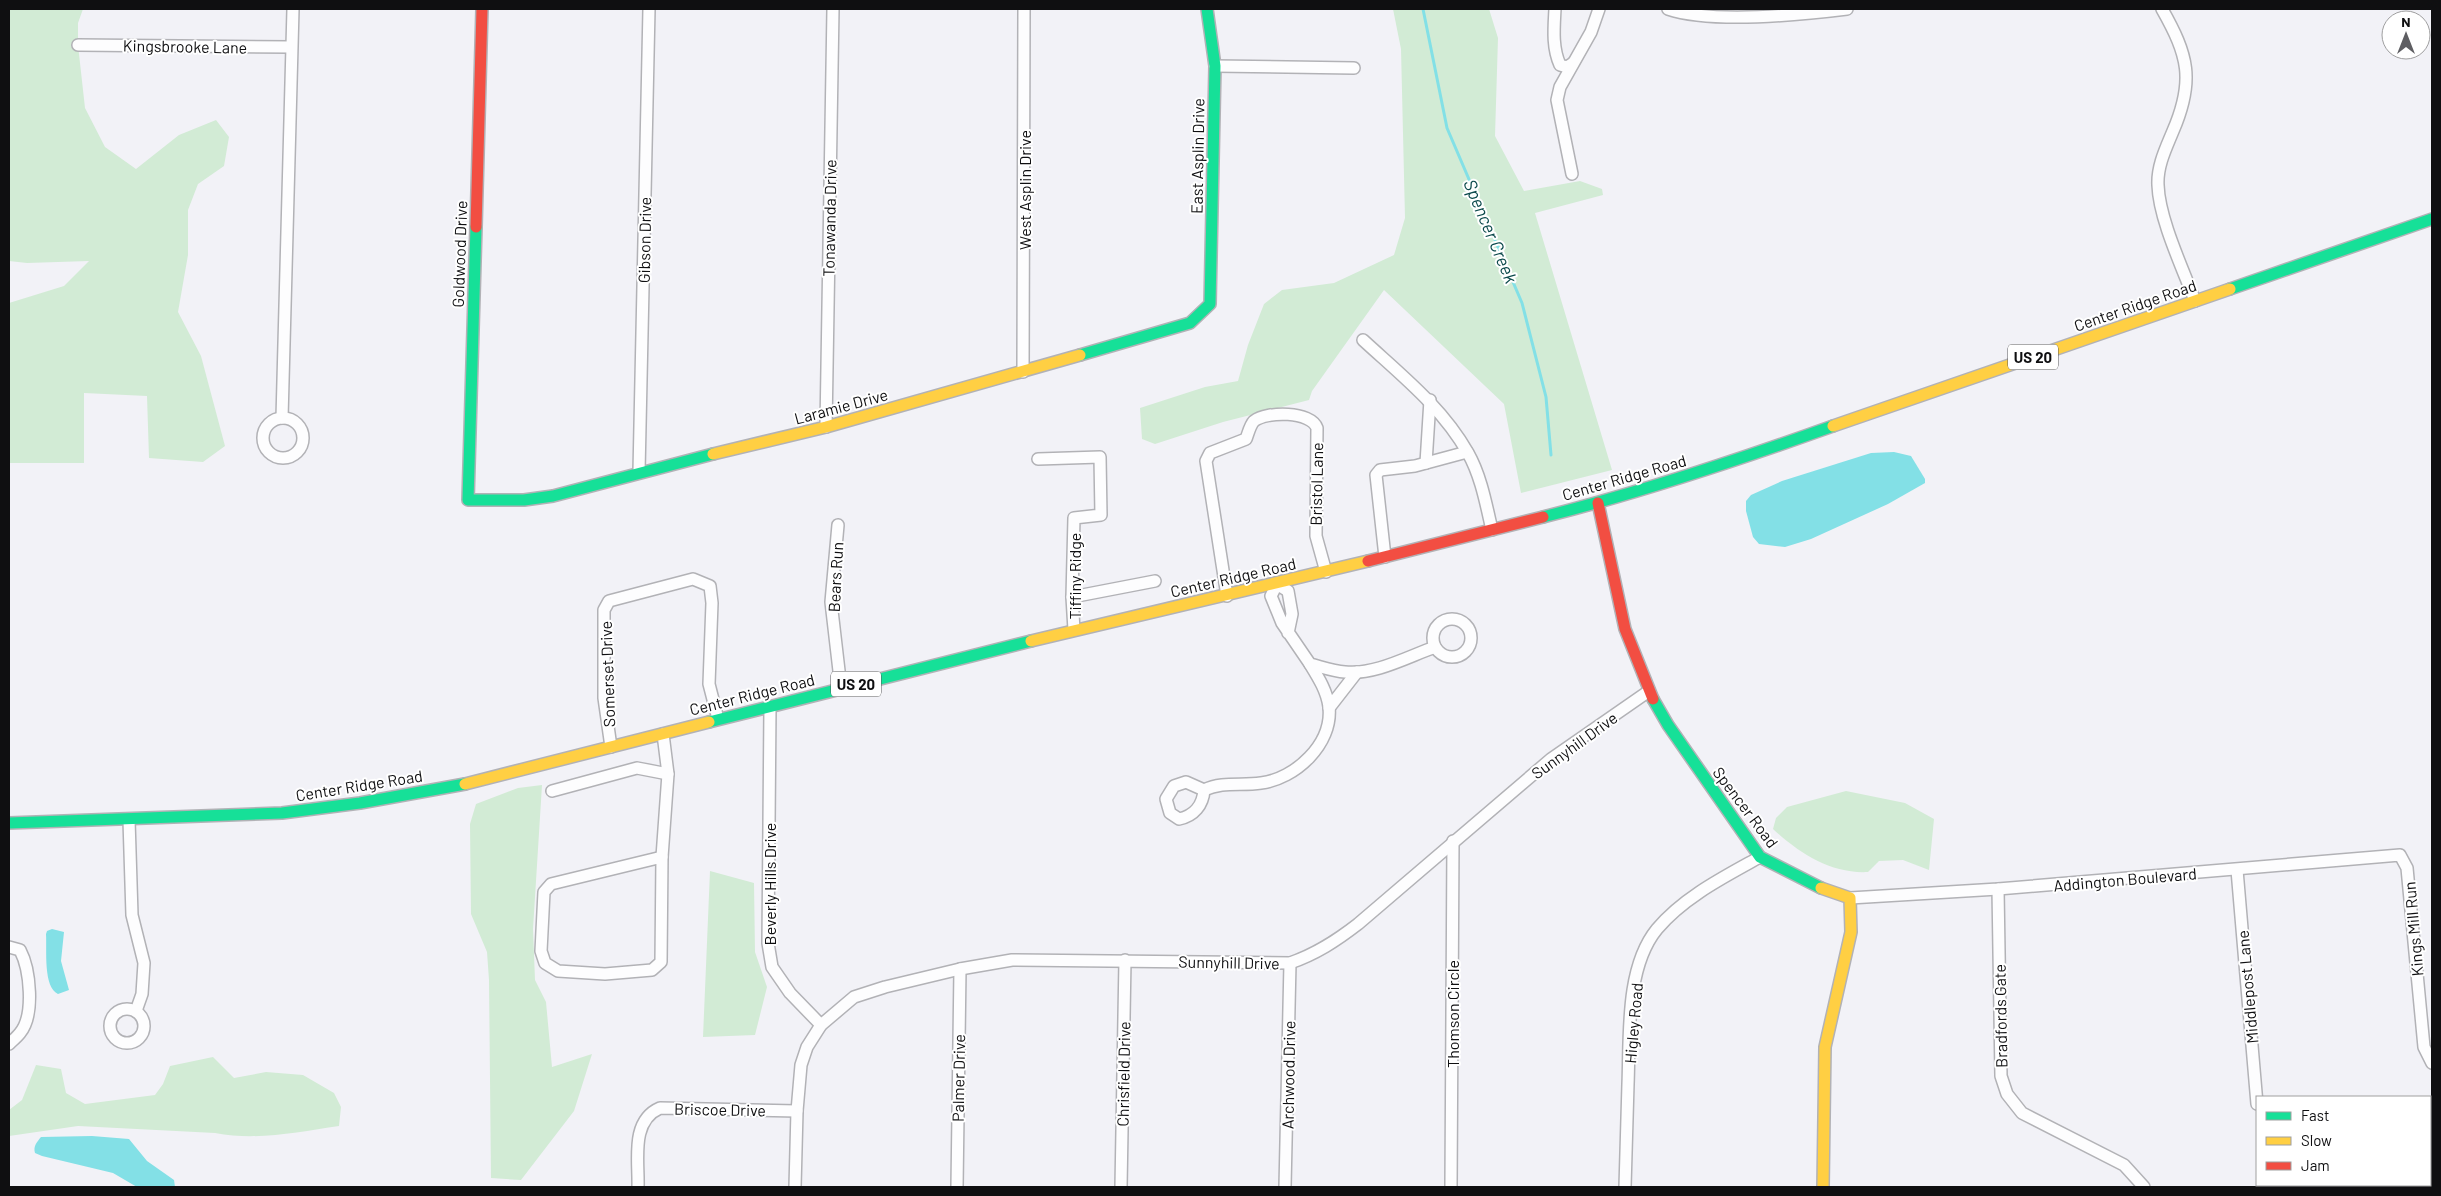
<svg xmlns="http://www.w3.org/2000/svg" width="2441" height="1196" viewBox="0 0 2441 1196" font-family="Barlow,sans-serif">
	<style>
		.green { fill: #d2ebd5 }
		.water { fill: #83e0e6 }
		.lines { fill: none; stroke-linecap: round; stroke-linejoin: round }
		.stream { stroke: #83e0e6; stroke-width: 3 }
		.street-casing { stroke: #b2b2b6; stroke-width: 14 }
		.fast-casing { stroke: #b2b2b6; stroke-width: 14 }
		.slow-casing { stroke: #b2b2b6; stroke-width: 14 }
		.jam-casing { stroke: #b2b2b6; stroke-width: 14 }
		.street { stroke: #fdfdfe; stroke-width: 11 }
		.fast { stroke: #16e098; stroke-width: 11 }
		.slow { stroke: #ffcf43; stroke-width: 11 }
		.jam { stroke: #f24e42; stroke-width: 11 }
		.labels { text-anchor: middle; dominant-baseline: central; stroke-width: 4; stroke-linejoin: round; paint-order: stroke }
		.shield { fill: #fff; stroke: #575758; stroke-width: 1 }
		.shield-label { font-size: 15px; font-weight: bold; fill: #0f0f11 }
		.street-label { font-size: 16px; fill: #0f0f11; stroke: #fff }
		.water-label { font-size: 18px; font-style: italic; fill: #0b494b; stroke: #fff }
	</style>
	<rect width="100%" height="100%" fill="#f2f2f7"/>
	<!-- green -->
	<g class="green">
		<path d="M 9,9 L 83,9 L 78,23 L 78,45 L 85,108 L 105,147 L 136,169 L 179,135 L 216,120 L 229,137 L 224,166 L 198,184 L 188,210 L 188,255 L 178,312 L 201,356 L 225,446 L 203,462 L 149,458 L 147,396 L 84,393 L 84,463 L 9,463 L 9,303 L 64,286 L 89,261 L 27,263 L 9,261 Z"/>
		<path d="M 1393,9 L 1489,9 L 1498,38 L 1495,136 L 1524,191 L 1580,181 L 1602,189 L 1603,195 L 1535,213 L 1612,470 L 1521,493 L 1504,404 L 1384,290 L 1312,391 L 1309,400 L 1223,422 L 1155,444 L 1142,439 L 1140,408 L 1205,387 L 1238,381 L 1248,345 L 1264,304 L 1282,290 L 1334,283 L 1394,255 L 1405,218 L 1401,49 Z"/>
		<path d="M 542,785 L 533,929 L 535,980 L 546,1002 L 552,1067 L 592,1054 L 574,1111 L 521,1180 L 491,1178 L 489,980 L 487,952 L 471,914 L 470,824 L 476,804 L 518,788 Z"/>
		<path d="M 1846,791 L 1905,803 L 1934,819 L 1929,870 L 1903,860 L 1879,861 L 1868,872 C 1831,874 1799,853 1773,829 L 1776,818 L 1787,807 Z"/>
		<path d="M 710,871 L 754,883 L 755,952 L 767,987 L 755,1035 L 703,1037 Z"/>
		<path d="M 213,1057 L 234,1078 L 266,1072 L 303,1075 L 334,1093 L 341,1107 L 339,1126 C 298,1132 257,1141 215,1133 L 78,1126 L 9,1136 L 9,1110 L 22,1100 L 36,1065 L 61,1069 L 66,1093 L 85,1104 L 155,1095 L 163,1084 L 170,1066 Z"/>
	</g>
	<!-- water -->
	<g class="water">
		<path d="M 1894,452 L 1911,456 L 1925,479 L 1925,483 L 1888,504 L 1811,539 L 1785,547 L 1759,544 L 1753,537 L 1746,511 L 1746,501 L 1751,495 L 1782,481 L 1871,453 Z"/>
		<path d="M 52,929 L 64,932 L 61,961 L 69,990 L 58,994 C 43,987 47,950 46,934 L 47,931 Z"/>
		<path d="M 92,1136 L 129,1139 L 147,1161 L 174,1180 L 175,1187 L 137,1187 L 113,1173 L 42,1156 L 35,1153 C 33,1146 37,1142 41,1137 Z"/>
	</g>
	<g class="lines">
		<!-- stream -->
		<path class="stream" d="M 1423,9 L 1447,128 L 1522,303 L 1546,397 L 1551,455"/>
		<defs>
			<g id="street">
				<path d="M 1555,9 C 1554,28 1552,47 1560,65 L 1567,67 L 1573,63"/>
				<path d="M 1668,9 C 1713,24 1799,15 1847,9"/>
				<path d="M 2162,9 C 2188,55 2195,80 2173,131 C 2166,148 2157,166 2158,185 C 2159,219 2183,269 2195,301"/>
				<path d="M 78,45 L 291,47"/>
				<path d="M 1215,66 L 1354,68"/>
				<path d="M 1572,174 L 1557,100 L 1560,87 L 1591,32 L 1599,9"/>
				<path d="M 1363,340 C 1401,375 1442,407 1468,453 C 1481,476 1486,504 1492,530"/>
				<path d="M 1023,372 L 1024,9"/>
				<path d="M 282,418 L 293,9"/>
				<circle cx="283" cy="438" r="20"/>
				<path d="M 826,427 L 833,9"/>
				<path d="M 1038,459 L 1100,457 L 1101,515 L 1074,518 L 1072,597 L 1074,630"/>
				<path d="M 1426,463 L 1430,400"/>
				<path d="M 639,472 L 649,9"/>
				<path d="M 838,525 L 831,602 L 841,688"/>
				<path d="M 1385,557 L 1376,475 L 1380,470 L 1415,466 L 1467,452"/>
				<path d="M 1227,596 L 1206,461 L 1210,453 L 1246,439 C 1248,434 1250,425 1254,421 C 1267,411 1311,411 1317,428 L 1316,536 L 1326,572"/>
				<path d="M 1072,597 L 1155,581"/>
				<circle cx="1452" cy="638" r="19"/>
				<path d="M 1288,633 L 1292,614 L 1288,591 L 1277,584 L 1271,596 L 1282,623 L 1310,664 C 1322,667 1333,671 1345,672 C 1375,675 1407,657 1435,647"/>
				<path d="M 770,707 L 768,943 L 772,967 L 790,993 L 821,1025"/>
				<path d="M 1329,708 L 1357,672"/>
				<path d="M 611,747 L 604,698 L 604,610 L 609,601 L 693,579 L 710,586 L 712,603 L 709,684 L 718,719"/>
				<path d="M 1186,782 L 1204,790 C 1203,805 1194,816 1179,819 L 1170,813 L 1166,799 L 1174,786 Z"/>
				<path d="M 1204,790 C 1223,781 1241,786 1261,783 C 1295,779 1333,744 1329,707 C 1327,691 1318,677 1310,664"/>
				<path d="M 552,791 L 637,768 L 668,774"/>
				<path d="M 129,820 L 132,915 L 144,963 L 142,994 L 136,1011"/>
				<path d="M 662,857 L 661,962 L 652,970 L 605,974 L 558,971 L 545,963 L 541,951 L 544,892 L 551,884 Z"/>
				<path d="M 662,857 L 668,774 L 663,734"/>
				<path d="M 2237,870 L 2257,1104"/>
				<path d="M 1998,889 L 2001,1076 L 2007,1094 L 2022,1113 L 2124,1165 L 2144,1187"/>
				<path d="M 1850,898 L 1998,889 L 2400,855 L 2407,868 L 2424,1047 L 2432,1063"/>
				<path d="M 9,947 L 20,950 C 30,969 35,1015 20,1033 C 17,1037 12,1041 9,1044"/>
				<circle cx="127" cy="1026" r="17"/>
				<path d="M 2298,1185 L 2300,1187"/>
				<path d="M 638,1187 C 639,1161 630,1121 660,1108 L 797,1111"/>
				<path d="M 795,1187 L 797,1111 L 801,1065 L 807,1047 L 821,1025 L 854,997 L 885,987 L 960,969 L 1012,960 L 1290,963 C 1316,954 1336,941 1358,924 L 1551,759 L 1649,691"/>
				<path d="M 957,1187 L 960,969"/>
				<path d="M 1121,1187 L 1125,960"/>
				<path d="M 1285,1187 L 1290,963"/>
				<path d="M 1451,1187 L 1453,841"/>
				<path d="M 1625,1187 C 1626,1153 1627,1119 1628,1084 C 1630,1037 1625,968 1657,929 C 1684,897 1724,877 1760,857"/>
			</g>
			<g id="fast">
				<path d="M 476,227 L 468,500 L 524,500 L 553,496 L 713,454"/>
				<path d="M 2230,289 L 2432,219"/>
				<path d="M 1080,355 L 1190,323 L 1210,304 L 1215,66 L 1207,9"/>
				<path d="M 1543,517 C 1642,492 1738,460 1833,426"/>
				<path d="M 1653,699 L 1668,725 L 1760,857 L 1821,888"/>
				<path d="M 709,722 L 1031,641"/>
				<path d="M 9,823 L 282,813 L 360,803 L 465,784"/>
			</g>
			<g id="slow">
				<path d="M 1833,426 L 2230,289"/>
				<path d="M 713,454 L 826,427 L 1080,355"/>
				<path d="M 1031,641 L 1368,561"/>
				<path d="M 465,784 L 709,722"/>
				<path d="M 1821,888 L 1850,898 L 1851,932 L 1825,1047 L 1823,1187"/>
			</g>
			<g id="jam">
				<path d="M 476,227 L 482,9"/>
				<path d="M 1598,503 L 1625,629 L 1653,699"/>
				<path d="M 1368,561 L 1543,517"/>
			</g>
		</defs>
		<!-- street casing -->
		<use href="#street" class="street-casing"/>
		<!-- fast casing -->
		<use href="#fast" class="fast-casing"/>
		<!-- slow casing -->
		<use href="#slow" class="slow-casing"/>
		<!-- jam casing -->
		<use href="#jam" class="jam-casing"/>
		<!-- street -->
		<use href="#street" class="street"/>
		<!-- fast -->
		<use href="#fast" class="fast"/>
		<!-- slow -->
		<use href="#slow" class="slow"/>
		<!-- jam -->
		<use href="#jam" class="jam"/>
	</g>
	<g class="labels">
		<!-- shield labels -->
		<g class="shield">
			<rect x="2008" y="344.5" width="50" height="25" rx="4"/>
			<rect x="831" y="671.5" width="50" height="25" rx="4"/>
		</g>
		<g class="shield-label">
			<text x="2033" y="357">US 20</text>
			<text x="856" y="684">US 20</text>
		</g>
		<!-- street labels -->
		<g class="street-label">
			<text transform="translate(185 46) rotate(1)">Kingsbrooke Lane</text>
			<text transform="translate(1197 156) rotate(-89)">East Asplin Drive</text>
			<text transform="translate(1024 190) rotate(-90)">West Asplin Drive</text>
			<text transform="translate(829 218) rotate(-89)">Tonawanda Drive</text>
			<text transform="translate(644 240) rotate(-89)">Gibson Drive</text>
			<text transform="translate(459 254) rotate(-88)">Goldwood Drive</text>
			<text transform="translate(2135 305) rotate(-19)">Center Ridge Road</text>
			<text transform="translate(841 406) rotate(-15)">Laramie Drive</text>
			<text transform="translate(1624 477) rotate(-16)">Center Ridge Road</text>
			<text transform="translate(1316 484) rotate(-89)">Bristol Lane</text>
			<text transform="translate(1074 576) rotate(-90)">Tiffiny Ridge</text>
			<text transform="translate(835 577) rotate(-87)">Bears Run</text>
			<text transform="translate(1233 577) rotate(-13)">Center Ridge Road</text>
			<text transform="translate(607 674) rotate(-92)">Somerset Drive</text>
			<text transform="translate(752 694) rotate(-14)">Center Ridge Road</text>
			<text transform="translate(1574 745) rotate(-36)">Sunnyhill Drive</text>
			<text transform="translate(359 785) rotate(-9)">Center Ridge Road</text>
			<text transform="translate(1746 807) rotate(53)">Spencer Road</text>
			<text transform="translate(2125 879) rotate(-5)">Addington Boulevard</text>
			<text transform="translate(769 884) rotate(-90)">Beverly Hills Drive</text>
			<text transform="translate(2413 929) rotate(-95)">Kings Mill Run</text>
			<text transform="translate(1229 962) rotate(1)">Sunnyhill Drive</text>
			<text transform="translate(2247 987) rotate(-95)">Middlepost Lane</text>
			<text transform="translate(1452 1014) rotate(-90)">Thomson Circle</text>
			<text transform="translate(2000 1016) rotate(-91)">Bradfords Gate</text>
			<text transform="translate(1633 1023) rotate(-85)">Higley Road</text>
			<text transform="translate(1123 1074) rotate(-89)">Chrisfield Drive</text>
			<text transform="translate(1288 1075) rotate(-89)">Archwood Drive</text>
			<text transform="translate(958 1078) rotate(-89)">Palmer Drive</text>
			<text transform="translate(720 1109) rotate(1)">Briscoe Drive</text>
		</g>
		<!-- water labels -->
		<g class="water-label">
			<text transform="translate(1491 231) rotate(67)">Spencer Creek</text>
		</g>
	</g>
	<!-- border -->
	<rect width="2441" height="1196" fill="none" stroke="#0f0f11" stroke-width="20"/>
	<!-- legend -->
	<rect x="2256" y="1096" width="175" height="90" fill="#ffffff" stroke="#9f9fa0"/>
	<rect x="2266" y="1112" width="25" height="8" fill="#16e098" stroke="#9f9fa0"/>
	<text x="2301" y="1121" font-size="15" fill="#0f0f11">Fast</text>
	<rect x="2266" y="1137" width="25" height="8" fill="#ffcf43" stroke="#9f9fa0"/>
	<text x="2301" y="1146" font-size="15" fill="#0f0f11">Slow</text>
	<rect x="2266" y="1162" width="25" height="8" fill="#f24e42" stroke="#9f9fa0"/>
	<text x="2301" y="1171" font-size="15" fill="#0f0f11">Jam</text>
	<!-- north arrow -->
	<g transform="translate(2406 35)"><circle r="24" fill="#ffffff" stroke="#9f9fa0"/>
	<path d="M0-4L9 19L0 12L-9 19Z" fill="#5e5e62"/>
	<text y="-8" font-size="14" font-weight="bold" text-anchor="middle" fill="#0f0f11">N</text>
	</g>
</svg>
